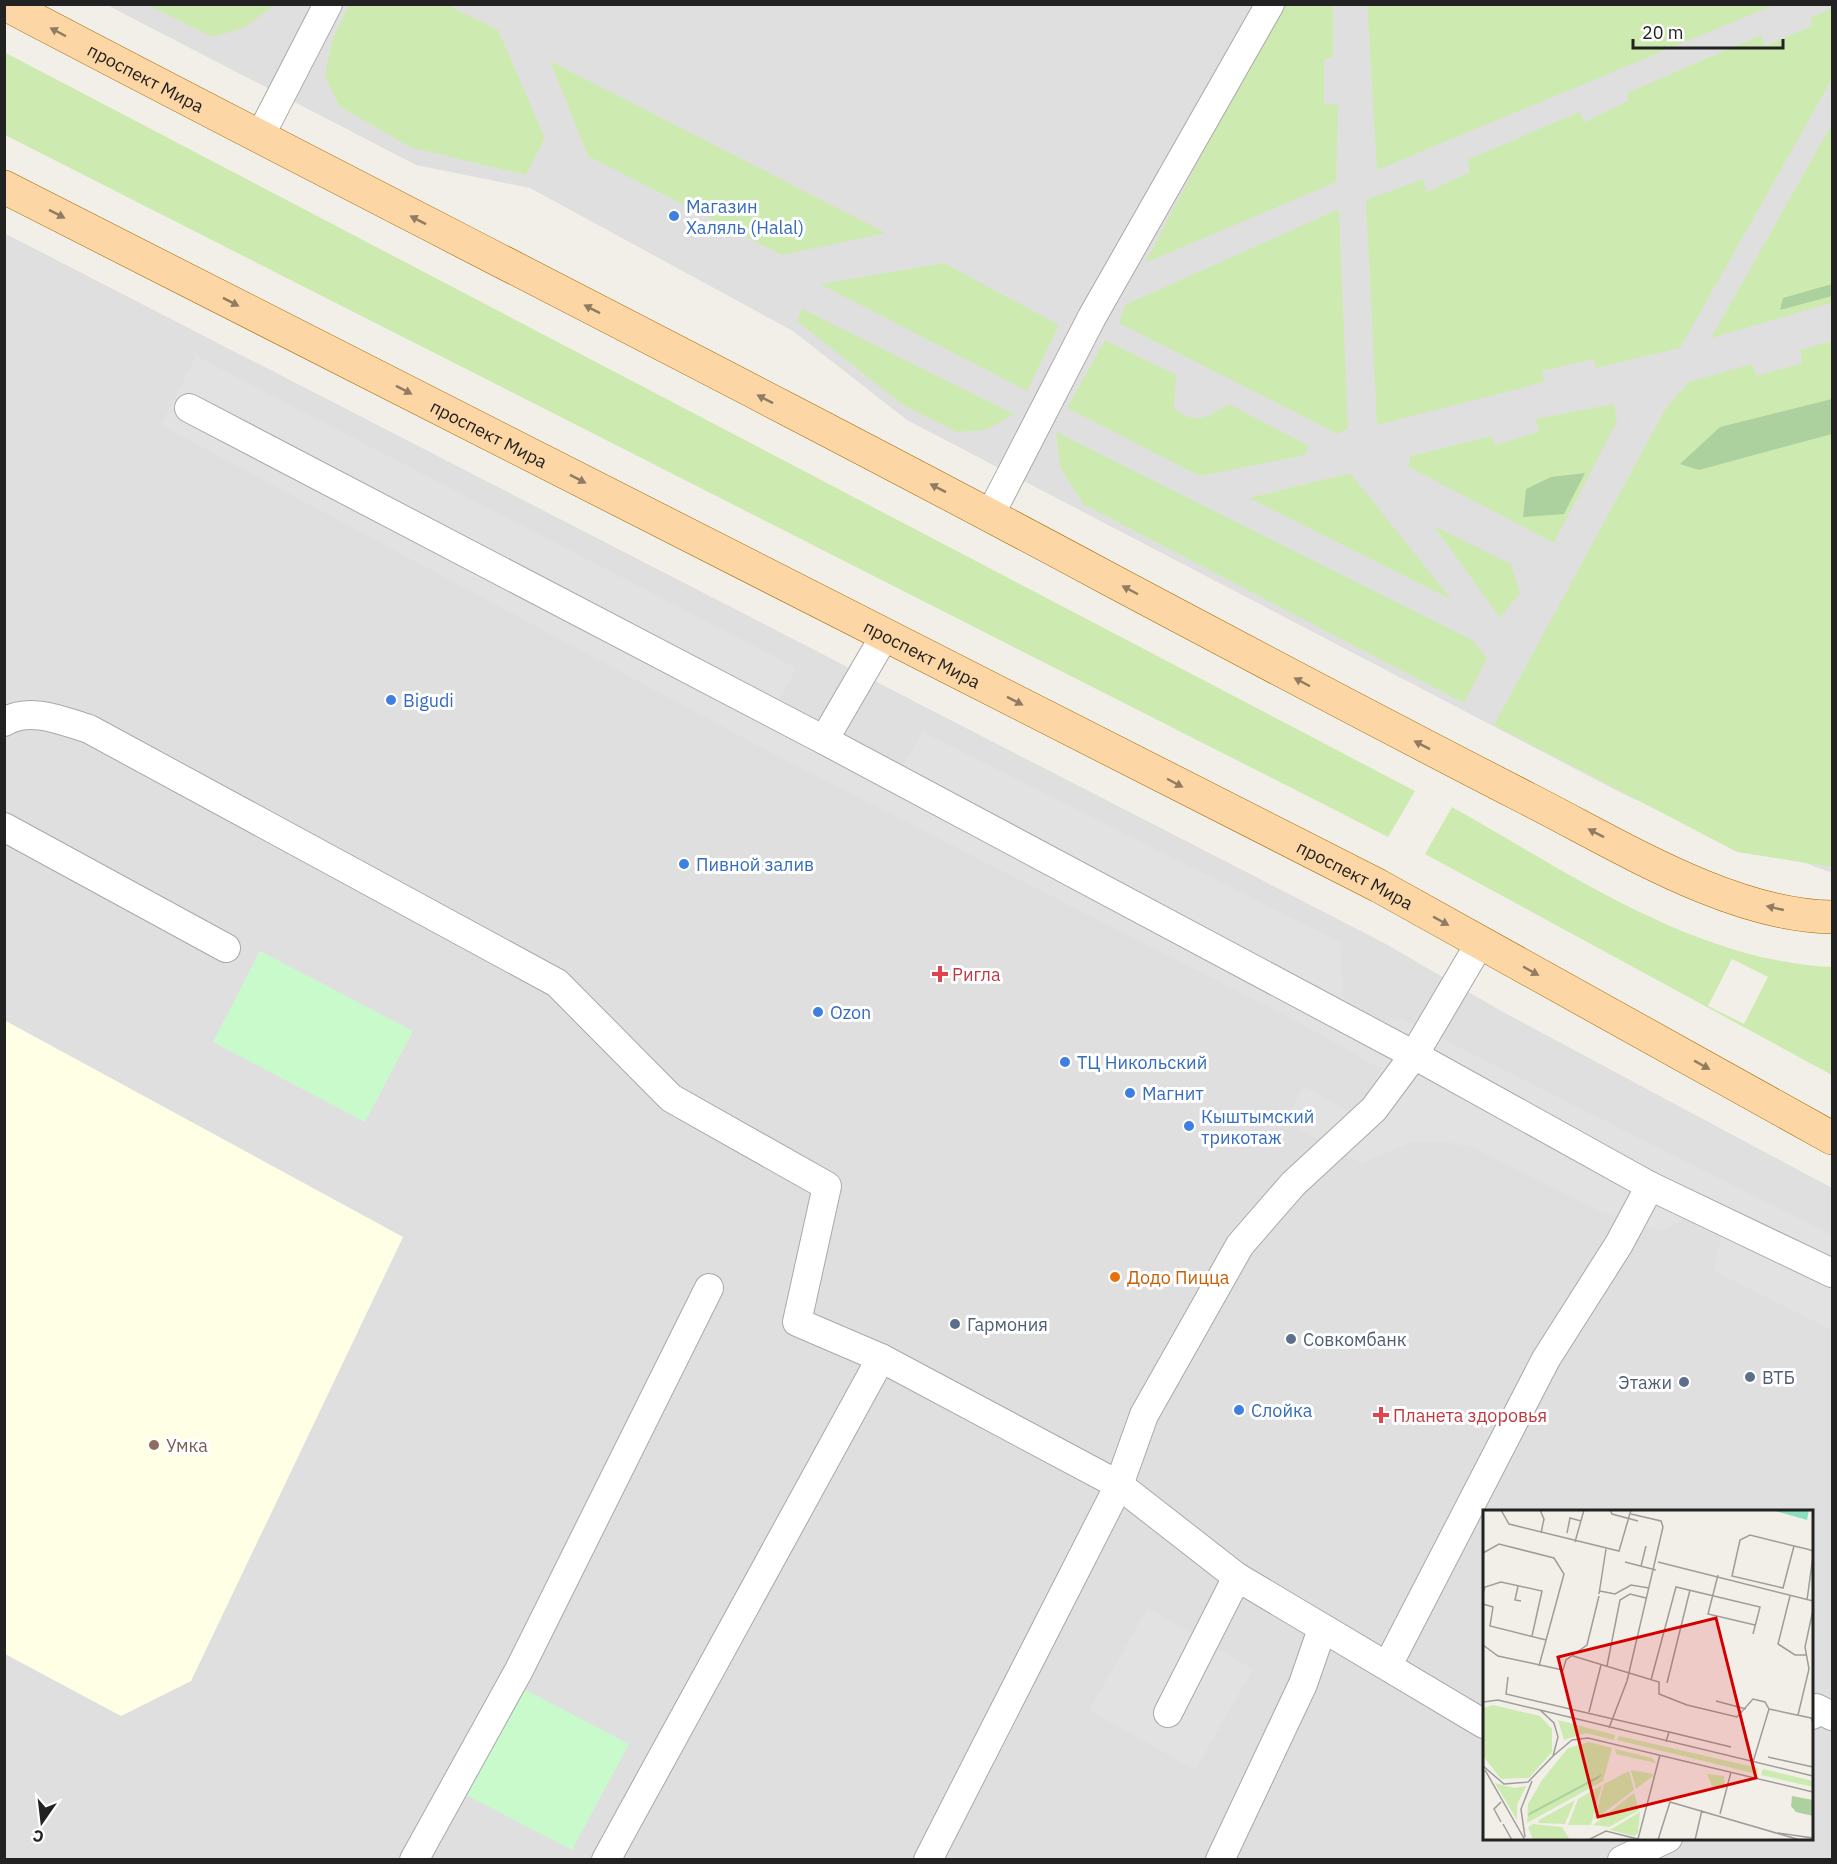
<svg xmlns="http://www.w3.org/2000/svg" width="1837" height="1864" viewBox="0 0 1837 1864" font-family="'IBM Plex Sans',sans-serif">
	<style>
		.residential { fill: #e0dfdf; fill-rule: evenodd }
		.education { fill: #ffffe5 }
		.grass { fill: #cdebb0; fill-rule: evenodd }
		.forest { fill: #add19e }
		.park { fill: #c8facc }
		.parking { fill: #e2e2e2 }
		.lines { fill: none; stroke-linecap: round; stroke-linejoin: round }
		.service-casing { stroke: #a9a9a9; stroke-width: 30 }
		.primary-casing { stroke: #a06b00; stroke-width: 34 }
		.service { stroke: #fff; stroke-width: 28 }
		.primary { stroke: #fcd6a4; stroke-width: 33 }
		.oneway { fill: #8f7c63 }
		.shop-dot { fill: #3f7fe0; stroke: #fff; stroke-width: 2 }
		.health-dot { fill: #e0444e; stroke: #fff; stroke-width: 2 }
		.food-dot { fill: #e8710a; stroke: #fff; stroke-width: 2 }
		.service-dot { fill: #5c6f8a; stroke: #fff; stroke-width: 2 }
		.education-dot { fill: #8d6e63; stroke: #fff; stroke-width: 2 }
		.labels { text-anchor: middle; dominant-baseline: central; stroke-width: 6; stroke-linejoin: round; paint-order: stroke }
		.street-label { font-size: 18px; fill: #222; stroke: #fff }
		.shop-label { font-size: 18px; fill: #366cbe; stroke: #fff; text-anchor: start }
		.health-label { font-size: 18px; fill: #be3a42; stroke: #fff; text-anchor: start }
		.food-label { font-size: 18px; fill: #c56008; stroke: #fff; text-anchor: start }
		.service-label { font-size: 18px; fill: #4e5e75; stroke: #fff; text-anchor: start }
		.education-label { font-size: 18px; fill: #785e54; stroke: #fff; text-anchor: start }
		.inset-road { fill: none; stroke: #9f9d99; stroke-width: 1.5 }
		.view { fill: #d40000; fill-opacity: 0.15; stroke: #d40000; stroke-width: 3 }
		.inset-edge { fill: none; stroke: #222; stroke-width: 3 }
	</style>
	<rect width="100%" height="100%" fill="#f2efe9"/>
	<!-- residential -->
	<g class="residential">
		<path d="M 107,5 L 1832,5 L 1832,873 L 1631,798 L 907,420 L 793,331 L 530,188 L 416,165 Z"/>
		<path d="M 4,233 L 1386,944 L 1503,1012 L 1832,1188 L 1832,1859 L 5,1859 ZM 1484,1512 L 1812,1512 L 1812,1838 L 1484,1838 Z"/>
	</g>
	<!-- education -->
	<path class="education" d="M 4,1020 L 403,1237 L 191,1681 L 121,1716 L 5,1654 Z"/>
	<!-- grass -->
	<g class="grass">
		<path d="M 1367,4 L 1774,4 L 1774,5 L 1377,170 Z"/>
		<path d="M 148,5 L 274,5 L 244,28 L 212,37 Z"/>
		<path d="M 349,5 L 448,5 L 498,30 L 545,138 L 526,175 L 410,147 L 339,106 L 325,76 L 332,40 Z"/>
		<path d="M 1280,5 L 1333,5 L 1333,57 L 1324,59 L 1324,105 L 1338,104 L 1336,182 L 1145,263 Z"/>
		<path d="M 1832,8 L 1832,79 L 1680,348 L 1596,368 L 1594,359 L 1542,371 L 1544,382 L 1377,425 L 1366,200 L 1423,179 L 1427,192 L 1470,172 L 1467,160 L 1579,112 L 1585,122 L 1628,101 L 1627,93 L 1761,35 L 1765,46 L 1812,26 L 1810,18 Z"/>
		<path d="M 4,52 L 1415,791 L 1388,837 L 5,135 Z"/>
		<path d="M 550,61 L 886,233 L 782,255 L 588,156 Z"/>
		<path d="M 1832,124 L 1832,303 L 1711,338 Z"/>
		<path d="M 1339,209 L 1348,429 L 1338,434 L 1119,323 L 1125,305 Z"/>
		<path d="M 944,263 L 1059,325 L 1027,391 L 820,284 Z"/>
		<path d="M 802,309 L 1014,414 L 986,430 L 957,432 L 903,405 L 797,321 Z"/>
		<path d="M 1105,340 L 1176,375 L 1174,409 C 1198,425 1206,418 1229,404 L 1309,446 L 1305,455 L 1200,476 L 1067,408 Z"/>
		<path d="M 1832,341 L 1832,867 L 1737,852 L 1494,725 L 1666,408 L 1689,382 L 1752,364 L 1757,376 L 1802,363 L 1800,350 Z"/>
		<path d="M 1614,404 L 1617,421 L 1554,543 L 1409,467 L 1410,456 L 1492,436 L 1494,445 L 1539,432 L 1536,419 Z"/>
		<path d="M 1056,432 L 1472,640 L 1487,658 L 1464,703 L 1083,504 L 1060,467 Z"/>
		<path d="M 1350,473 L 1452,600 L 1249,498 Z"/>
		<path d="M 1434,526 L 1511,564 L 1520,593 L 1500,618 Z"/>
		<path d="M 1452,807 C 1568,872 1695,961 1832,967 L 1832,1075 L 1425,854 ZM 1732,959 L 1768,977 L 1744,1024 L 1708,1006 Z"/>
	</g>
	<!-- forest -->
	<g class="forest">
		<path d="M 1832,284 L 1832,296 L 1780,310 L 1783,298 Z"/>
		<path d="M 1832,399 L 1832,434 L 1699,470 L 1680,464 L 1720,427 Z"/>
		<path d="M 1585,473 L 1564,514 L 1523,517 L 1526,489 L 1551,477 Z"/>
	</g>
	<!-- park -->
	<g class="park">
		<path d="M 260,951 L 413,1031 L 365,1122 L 213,1042 Z"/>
		<path d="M 522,1688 L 629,1744 L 572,1850 L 466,1795 Z"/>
	</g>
	<!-- parking -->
	<g class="parking">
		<path d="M 196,356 L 796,668 L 780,699 L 902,767 L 923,732 L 1340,942 L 1344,999 L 1378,1021 L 1402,1019 L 1832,1235 L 1832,1330 L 1714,1271 L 1724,1223 L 1694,1215 L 1661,1231 L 1600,1211 L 1474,1148 L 1447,1142 L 1412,1142 L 1361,1163 L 1285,1122 L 1304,1086 L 1350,1112 L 1364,1101 L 1381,1069 L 1304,1025 L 785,760 L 161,425 Z"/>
		<path d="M 1148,1608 L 1253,1669 L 1195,1770 L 1089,1710 Z"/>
	</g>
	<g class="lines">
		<defs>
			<g id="service">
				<path d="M 259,138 L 328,4"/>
				<path d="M 189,408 L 824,740 L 885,635"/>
				<path d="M 990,515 L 1092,317 L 1270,4"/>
				<path d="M 4,722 C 30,706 63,721 89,729 L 557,983 L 671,1098 L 827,1186 L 797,1322 L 881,1358 L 1119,1485 L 1237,1577 L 1484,1724"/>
				<path d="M 824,740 L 1414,1055 L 1650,1186 L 1832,1273"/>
				<path d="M 4,827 L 226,948"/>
				<path d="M 1388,1665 L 1546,1359 L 1619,1244 L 1650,1186"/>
				<path d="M 1168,1713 L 1237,1577"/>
				<path d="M 1812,1715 L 1816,1708 L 1832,1716"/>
				<path d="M 414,1860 L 519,1670 L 709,1288"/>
				<path d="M 606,1860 L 881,1358"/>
				<path d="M 928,1860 L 1119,1485 L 1144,1415 L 1240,1245 L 1293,1184 L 1374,1109 L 1414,1055 L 1480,943"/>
				<path d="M 1220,1860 L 1303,1684 L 1322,1629"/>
				<path d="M 1622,1860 L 1668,1838"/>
			</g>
			<g id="primary">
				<path id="s1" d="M 5,4 C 372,197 744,383 1109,579 C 1248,653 1388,727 1528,799 C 1617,844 1731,916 1832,917"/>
				<path id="s2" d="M 4,187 L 1379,886 L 1832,1138"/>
			</g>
		</defs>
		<!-- service casing -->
		<use href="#service" class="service-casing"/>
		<!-- primary casing -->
		<use href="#primary" class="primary-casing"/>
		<!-- service -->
		<use href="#service" class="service"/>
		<!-- primary -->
		<use href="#primary" class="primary"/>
	</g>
	<!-- one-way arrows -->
	<defs><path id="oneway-solid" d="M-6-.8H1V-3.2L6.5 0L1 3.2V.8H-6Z" transform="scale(1.5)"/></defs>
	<g class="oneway">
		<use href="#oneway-solid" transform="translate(58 32) rotate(-152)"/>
		<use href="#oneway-solid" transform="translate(57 214) rotate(27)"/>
		<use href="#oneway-solid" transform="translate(418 220) rotate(-153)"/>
		<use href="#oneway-solid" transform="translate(231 302) rotate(27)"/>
		<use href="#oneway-solid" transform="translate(592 309) rotate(-153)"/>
		<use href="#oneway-solid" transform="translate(404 390) rotate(27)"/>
		<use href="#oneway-solid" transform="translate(765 399) rotate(-153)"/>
		<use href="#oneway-solid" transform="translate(578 479) rotate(27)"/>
		<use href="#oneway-solid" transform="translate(938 488) rotate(-153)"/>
		<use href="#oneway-solid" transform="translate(1130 590) rotate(-152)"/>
		<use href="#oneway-solid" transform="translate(1302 682) rotate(-152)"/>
		<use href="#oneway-solid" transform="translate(1015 701) rotate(27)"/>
		<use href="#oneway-solid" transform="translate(1422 745) rotate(-153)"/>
		<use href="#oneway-solid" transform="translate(1175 783) rotate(28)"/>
		<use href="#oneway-solid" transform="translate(1596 833) rotate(-153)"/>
		<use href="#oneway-solid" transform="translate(1775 908) rotate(-167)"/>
		<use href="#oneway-solid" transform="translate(1441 921) rotate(29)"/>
		<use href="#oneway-solid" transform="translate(1531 971) rotate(29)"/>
		<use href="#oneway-solid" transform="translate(1702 1065) rotate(29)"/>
	</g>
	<!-- markers -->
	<g class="shop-dot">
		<circle cx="674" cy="216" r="6"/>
		<circle cx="391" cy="700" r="6"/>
		<circle cx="684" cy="864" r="6"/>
		<circle cx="818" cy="1012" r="6"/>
		<circle cx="1065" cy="1062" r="6"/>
		<circle cx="1130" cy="1093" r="6"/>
		<circle cx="1189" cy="1126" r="6"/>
		<circle cx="1239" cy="1410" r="6"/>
	</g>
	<g class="health-dot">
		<path d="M937 965h6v6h6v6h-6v6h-6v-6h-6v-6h6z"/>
		<path d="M1378 1406h6v6h6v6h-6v6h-6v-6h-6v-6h6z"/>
	</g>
	<circle class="food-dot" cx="1115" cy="1277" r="6"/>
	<g class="service-dot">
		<circle cx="955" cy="1324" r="6"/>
		<circle cx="1291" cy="1339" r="6"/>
		<circle cx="1750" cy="1377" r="6"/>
		<circle cx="1684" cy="1382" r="6"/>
	</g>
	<circle class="education-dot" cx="154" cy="1445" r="6"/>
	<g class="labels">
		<!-- street labels -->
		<g class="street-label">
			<text stroke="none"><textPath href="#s1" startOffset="159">проспект Мира</textPath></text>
			<text stroke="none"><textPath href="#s2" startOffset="544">проспект Мира</textPath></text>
			<text stroke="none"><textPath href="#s2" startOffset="1030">проспект Мира</textPath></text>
			<text stroke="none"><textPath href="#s2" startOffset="1516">проспект Мира</textPath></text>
		</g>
		<!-- shop labels -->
		<g class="shop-label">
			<text x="686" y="206">Магазин<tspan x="686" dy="21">Халяль (Halal)</tspan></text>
			<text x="403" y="700">Bigudi</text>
			<text x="696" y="864">Пивной залив</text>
			<text x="830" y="1012">Ozon</text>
			<text x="1077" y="1062">ТЦ Никольский</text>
			<text x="1142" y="1093">Магнит</text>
			<text x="1201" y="1116">Кыштымский<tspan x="1201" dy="21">трикотаж</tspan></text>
			<text x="1251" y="1410">Слойка</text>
		</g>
		<!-- health labels -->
		<g class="health-label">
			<text x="952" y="974">Ригла</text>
			<text x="1393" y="1415">Планета здоровья</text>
		</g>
		<!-- food labels -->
		<g class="food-label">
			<text x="1127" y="1277">Додо Пицца</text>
		</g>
		<!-- service labels -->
		<g class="service-label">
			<text x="967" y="1324">Гармония</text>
			<text x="1303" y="1339">Совкомбанк</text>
			<text x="1762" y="1377">ВТБ</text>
			<text x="1672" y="1382" text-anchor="end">Этажи</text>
		</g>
		<!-- education labels -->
		<g class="education-label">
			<text x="166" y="1445">Умка</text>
		</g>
	</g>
	<!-- overview -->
	<g transform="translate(1483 1510)">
		<rect width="330" height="330" fill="#f2efe9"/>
		<path d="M 10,195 L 57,206 L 69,219 L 69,242 L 46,268 L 18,269 L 0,246 L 0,198 ZM 75,210 L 132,225 L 131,230 L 103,223 L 81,230 ZM 136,226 L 275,258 L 274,264 L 134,230 ZM 106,232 L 129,238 L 120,271 L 44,313 L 45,294 L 59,270 L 85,238 ZM 132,239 L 169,248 L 173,253 L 133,244 ZM 280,259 L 330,271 L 330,277 L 278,265 ZM 148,260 L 170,264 L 170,266 L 153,279 ZM 146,261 L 151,280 L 111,310 L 121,274 ZM 224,264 L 241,266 L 242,279 L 229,276 ZM 12,273 L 31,278 L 43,276 L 34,295 L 34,310 ZM 119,275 L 108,315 L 85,315 L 95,289 ZM 151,283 L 156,300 L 126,317 L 110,315 ZM 92,290 L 82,314 L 55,313 L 56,310 ZM 157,302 L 155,323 L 151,326 L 127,320 ZM 50,314 L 79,317 L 87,330 L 50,330 L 45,317 Z" fill="#cdebb0"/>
		<path d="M 119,264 L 116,268 L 45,306 L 46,303 ZM 309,286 L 330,290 L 330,306 L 313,302 L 308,296 Z" fill="#add19e"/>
		<path d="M 289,0 L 326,0 L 324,10 Z" fill="#88e0be"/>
		<path class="inset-road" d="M 18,0 L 26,14 L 136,41 L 148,0M 57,0 L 61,9 L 58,23M 127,0 L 129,4 L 155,11M 84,23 L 87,8 L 98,11M 92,32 L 101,0M 311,36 L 300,78 L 249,66 L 257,30 L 267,25 L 311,36 L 324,39 L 330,41M 0,43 L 16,34 L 71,48 L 81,64 L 56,156M 142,52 L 173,60M 175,52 L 330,91M 158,56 L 163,36M 235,65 L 225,104 L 272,115M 35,76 L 32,90 L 38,91M 117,81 L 132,84 L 148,75 L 166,78M 0,83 L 2,77 L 18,72 L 59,81 L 49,126M 116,84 L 123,39M 307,86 L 295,134 L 312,145 L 324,145M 324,90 L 330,46M 0,94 L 10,97 L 7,116 L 63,130M 0,135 L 15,146 L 80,160 L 83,150 L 104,135 L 116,86M 90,146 L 176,172 L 176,184 L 204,195 L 254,207 L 270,189 L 282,192 L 286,199 L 328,208 L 330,213M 124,156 L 137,90 L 147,84 L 163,88M 25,167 L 23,184 L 186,222M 168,170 L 193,77 L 277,97 L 270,124M 184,173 L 207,80M 233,191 L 263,199M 0,192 L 15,190 L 57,200 L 71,213 L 75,227 L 70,246 L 45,272 L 21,274 L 0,256M 57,200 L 330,266M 106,202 L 118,155M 315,205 L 326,159 L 322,137 L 330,100M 126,218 L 144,171 L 180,17 L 178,11 L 148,4M 183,232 L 186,222 L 248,237M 70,246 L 89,230 L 105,228 L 330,282M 285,247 L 330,257M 270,252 L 286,199M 2,260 L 42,330M 237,304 L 248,262M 18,312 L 11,299 L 18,292M 20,314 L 29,330M 295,323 L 330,328M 42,327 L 38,299 L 49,271M 105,330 L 123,321 L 155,329 L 177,245M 175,330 L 187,292 L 317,330M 212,330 L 219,300"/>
		<path class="view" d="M 233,108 L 273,268 L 115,307 L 75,147 Z"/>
		<rect width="330" height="330" class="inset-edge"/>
	</g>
	<!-- border -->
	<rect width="1837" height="1864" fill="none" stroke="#222222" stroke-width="12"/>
	<!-- north arrow -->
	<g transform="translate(42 1822) rotate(194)" stroke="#ffffff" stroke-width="4.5" paint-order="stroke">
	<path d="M0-4.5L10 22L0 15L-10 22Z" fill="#222222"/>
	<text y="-9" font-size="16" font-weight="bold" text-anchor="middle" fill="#222222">С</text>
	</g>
	<!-- scale -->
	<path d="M1633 39v9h150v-9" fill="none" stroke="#222222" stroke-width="3"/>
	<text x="1642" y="39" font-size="18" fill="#222222" stroke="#ffffff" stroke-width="4.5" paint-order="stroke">20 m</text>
</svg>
